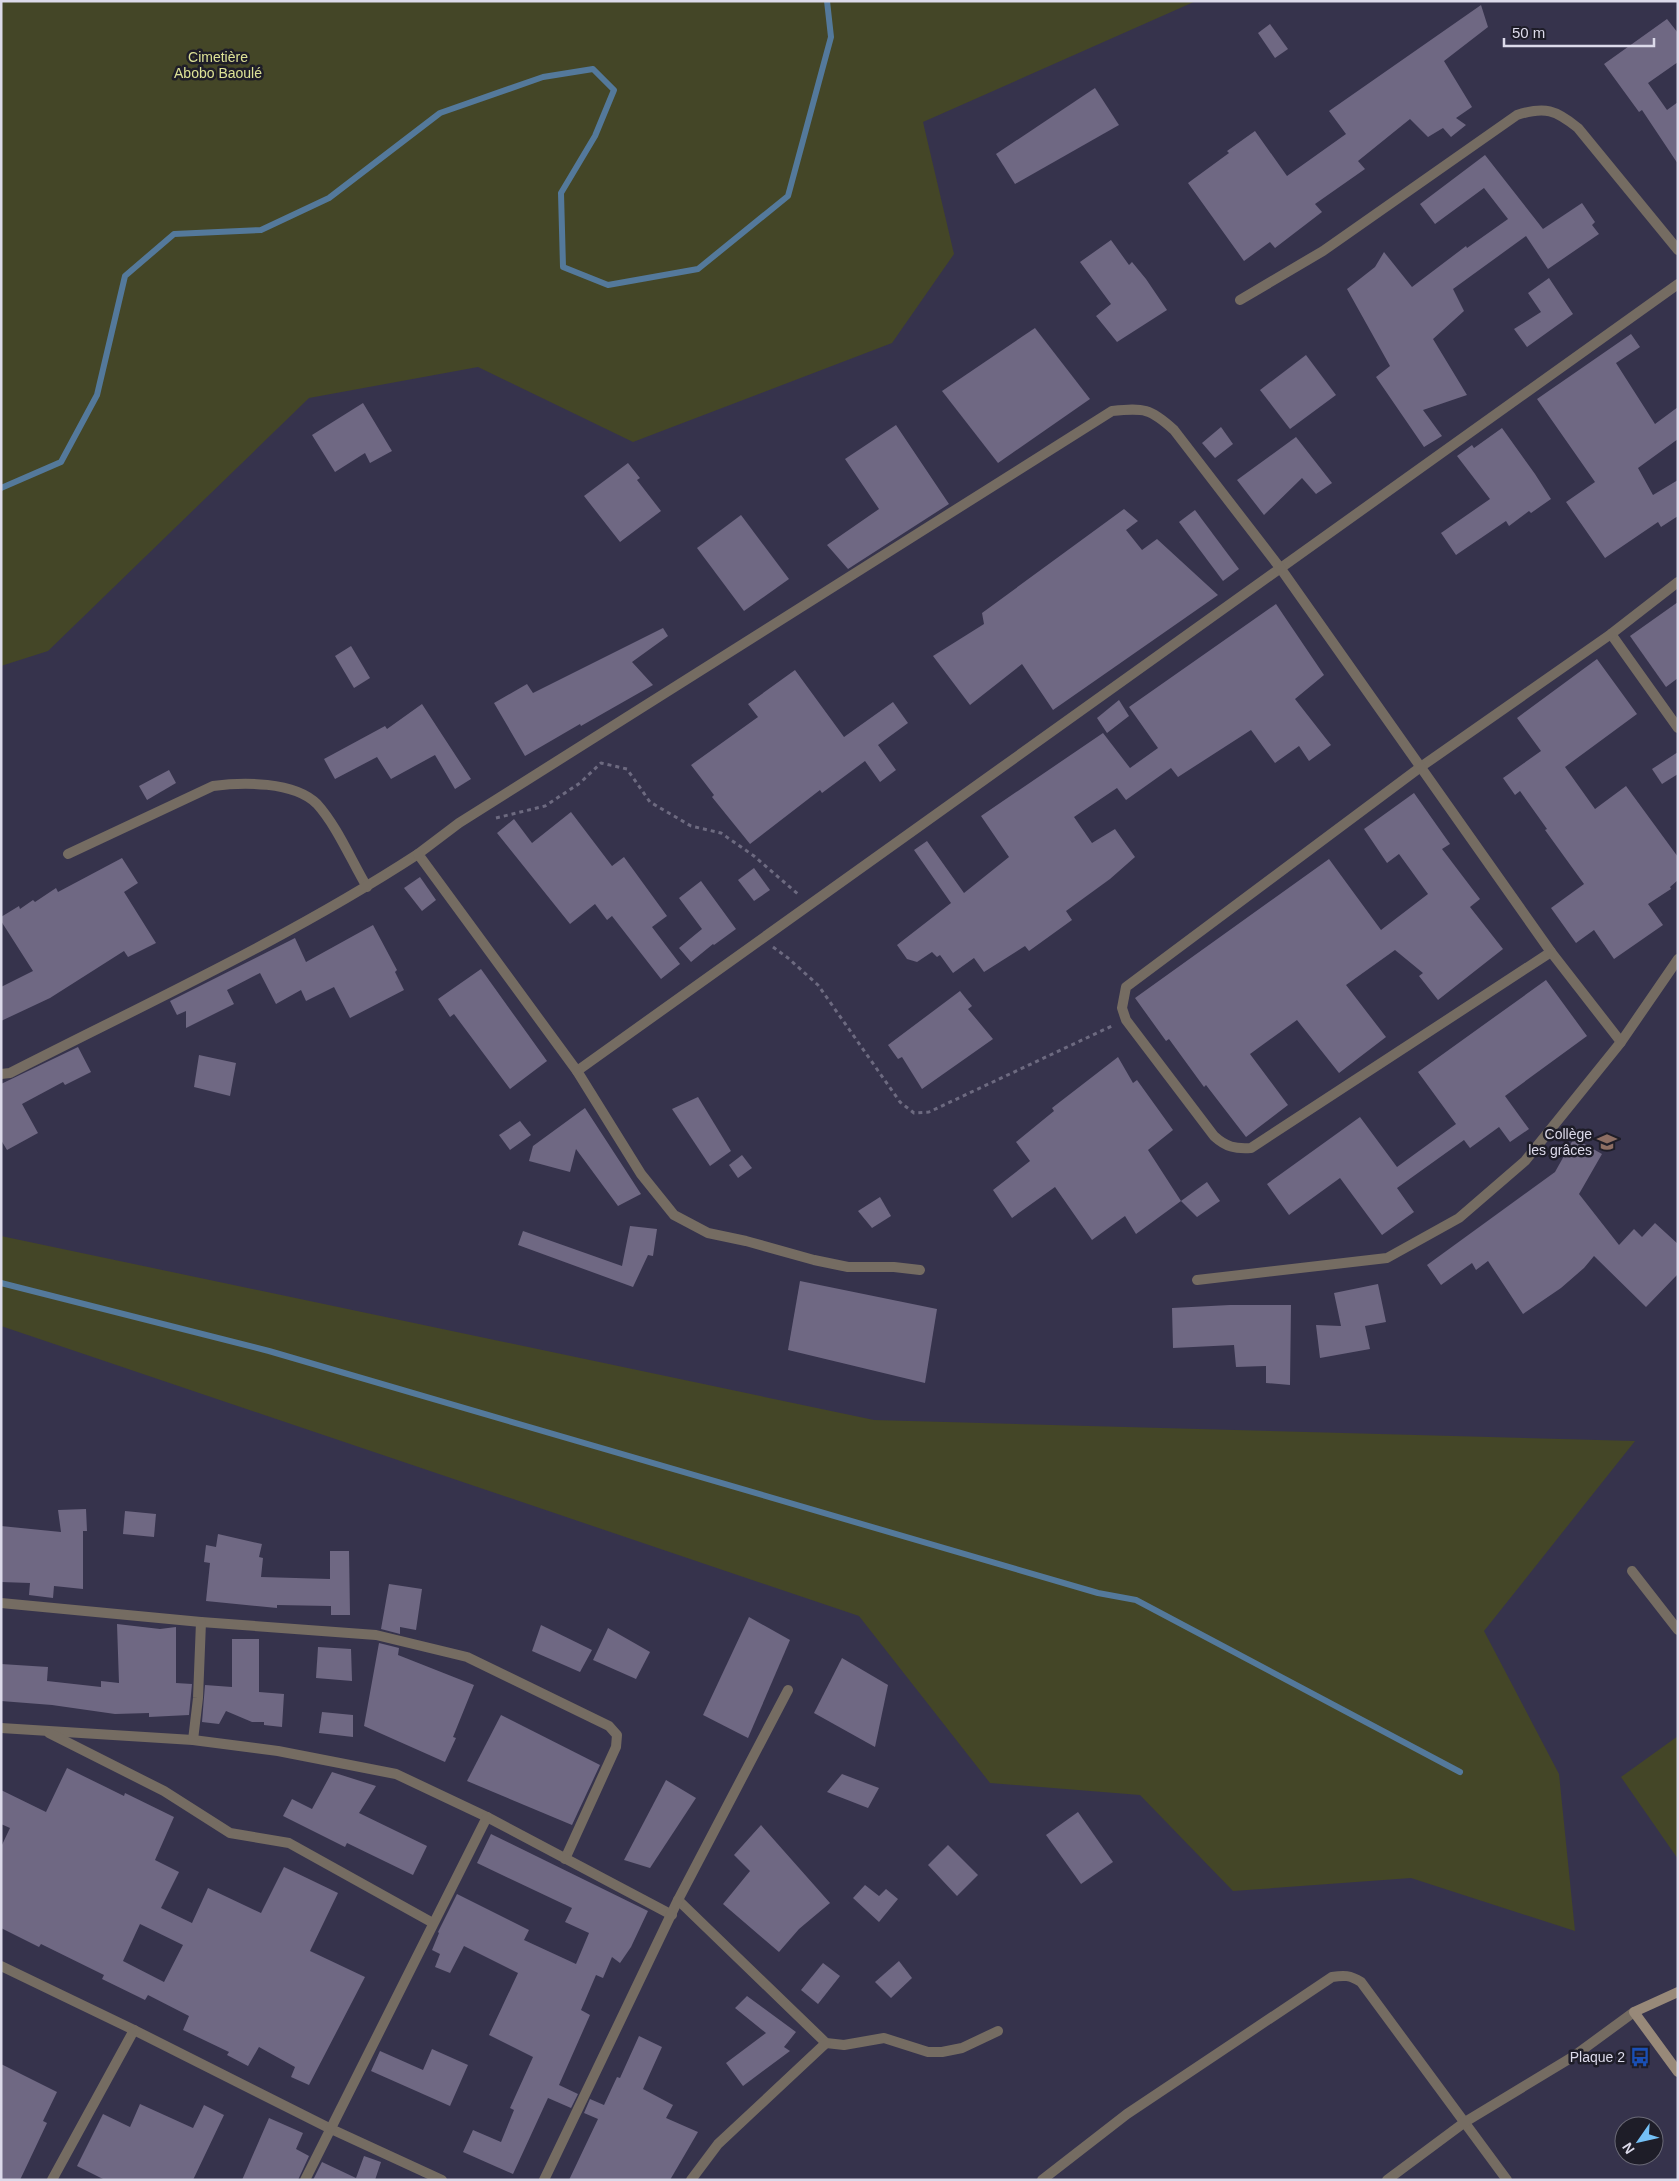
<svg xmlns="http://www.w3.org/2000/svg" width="1679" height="2181" viewBox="0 0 1679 2181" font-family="Helvetica,sans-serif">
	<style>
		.green { fill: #444627 }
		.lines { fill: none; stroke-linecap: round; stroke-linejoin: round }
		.stream { stroke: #54799b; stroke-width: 6 }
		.building { fill: #6f6883; fill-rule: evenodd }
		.path { stroke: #6d6a80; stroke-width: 3; stroke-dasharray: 4 4; stroke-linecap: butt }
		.lane { stroke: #756c62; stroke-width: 10 }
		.street { stroke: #756c62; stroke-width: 10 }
		.secondary { stroke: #988979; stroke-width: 10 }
		.labels { text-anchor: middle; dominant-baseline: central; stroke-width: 5; stroke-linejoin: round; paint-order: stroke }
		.park-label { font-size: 14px; fill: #dde296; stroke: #1e1d28 }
		.poi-label { font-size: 14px; fill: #dcdaea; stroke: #1e1d28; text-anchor: end }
	</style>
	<rect width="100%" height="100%" fill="#36334c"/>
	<!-- green -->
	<g class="green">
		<path d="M 1,1 L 1196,1 L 923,122 L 954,254 L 892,343 L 633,442 L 478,367 L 309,398 L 48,651 L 1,666 Z"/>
		<path d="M 1,1236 L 874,1420 L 1635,1441 L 1484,1631 L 1559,1774 L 1575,1931 L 1411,1878 L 1233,1891 L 1140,1795 L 990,1783 L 859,1616 L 1,1326 Z"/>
		<path d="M 1678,1736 L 1678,1859 L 1621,1777 Z"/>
	</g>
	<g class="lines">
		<!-- stream -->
		<g class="stream">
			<path d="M 1,488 L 61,462 L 97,395 L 125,276 L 174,234 L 261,230 L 329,198 L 440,113 L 543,77 L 593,69 L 614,90 L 595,136 L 561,193 L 563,267 L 608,285 L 698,269 L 788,196 L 831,37 L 827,1"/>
			<path d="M 1,1283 L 269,1351 L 1098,1593 L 1136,1600 L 1460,1772"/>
		</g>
	</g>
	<!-- building -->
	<g class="building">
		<path d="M 1481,5 L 1488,27 L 1444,61 L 1472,107 L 1456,118 L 1466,125 L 1451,137 L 1443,128 L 1428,137 L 1410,119 L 1358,161 L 1365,169 L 1315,204 L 1322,212 L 1275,248 L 1270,242 L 1244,261 L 1188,183 L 1229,153 L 1227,151 L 1255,131 L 1287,176 L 1346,134 L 1329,111 Z"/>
		<path d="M 1667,19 L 1678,33 L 1678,62 L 1648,83 L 1667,110 L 1678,102 L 1678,164 L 1642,110 L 1639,112 L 1604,64 Z"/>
		<path d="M 1270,24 L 1288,49 L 1275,58 L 1258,33 Z"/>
		<path d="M 1095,88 L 1119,125 L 1015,184 L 996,154 Z"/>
		<path d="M 1485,155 L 1543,229 L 1582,203 L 1595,222 L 1592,225 L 1599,234 L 1548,269 L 1526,236 L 1453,289 L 1464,311 L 1433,339 L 1467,395 L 1423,410 L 1442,436 L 1424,447 L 1376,377 L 1390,366 L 1347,289 L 1375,267 L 1384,252 L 1412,287 L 1466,246 L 1467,248 L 1508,219 L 1484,188 L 1435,224 L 1420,204 Z"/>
		<path d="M 1111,240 L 1129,265 L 1132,262 L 1146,279 L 1167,310 L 1117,342 L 1096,316 L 1111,304 L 1080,262 Z"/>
		<path d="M 1549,278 L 1573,314 L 1527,347 L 1514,329 L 1541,312 L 1528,293 Z"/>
		<path d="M 1035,328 L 1090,399 L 998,463 L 942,391 Z"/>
		<path d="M 1631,334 L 1640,347 L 1616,363 L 1655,424 L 1678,407 L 1678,439 L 1638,468 L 1653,495 L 1678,480 L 1678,516 L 1661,527 L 1658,522 L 1605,558 L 1566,502 L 1595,482 L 1537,399 Z"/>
		<path d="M 1306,355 L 1336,395 L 1290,429 L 1260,390 Z"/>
		<path d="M 363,403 L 392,451 L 370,463 L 365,453 L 335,472 L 312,435 Z"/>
		<path d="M 896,425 L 949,504 L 848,569 L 827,545 L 879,509 L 845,459 Z"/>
		<path d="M 1221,427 L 1233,444 L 1215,458 L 1202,443 Z"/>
		<path d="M 1502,428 L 1535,474 L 1551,499 L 1531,513 L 1529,511 L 1509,526 L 1506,521 L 1456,555 L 1441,533 L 1490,499 L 1457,456 L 1472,445 L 1474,448 Z"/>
		<path d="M 1296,437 L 1332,483 L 1316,494 L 1302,478 L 1264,515 L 1237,480 Z"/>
		<path d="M 628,463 L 640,478 L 637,480 L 661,511 L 620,542 L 584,496 Z"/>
		<path d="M 1124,509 L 1138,521 L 1126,530 L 1142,550 L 1157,539 L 1218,595 L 1053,710 L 1022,664 L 970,705 L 933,656 L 984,624 L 982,613 Z"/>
		<path d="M 1195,510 L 1239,569 L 1223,581 L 1179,522 Z"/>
		<path d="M 741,515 L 789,579 L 744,611 L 697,548 Z"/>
		<path d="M 1678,602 L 1678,678 L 1666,687 L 1630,636 Z"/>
		<path d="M 1276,604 L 1324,675 L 1295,699 L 1331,745 L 1309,761 L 1299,746 L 1275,763 L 1251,730 L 1178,777 L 1171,768 L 1126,800 L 1117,788 L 1074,817 L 1092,843 L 1115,829 L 1135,857 L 1110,879 L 1066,911 L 1072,920 L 1029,951 L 1025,946 L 984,972 L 974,958 L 953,973 L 940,955 L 937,957 L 932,952 L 917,962 L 907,959 L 897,945 L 951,903 L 914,850 L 927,841 L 964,893 L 1009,857 L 981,816 L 1103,733 L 1130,768 L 1158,748 L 1129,707 Z"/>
		<path d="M 663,628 L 668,636 L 632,662 L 653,685 L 581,726 L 580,724 L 525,756 L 494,703 L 527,684 L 533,693 Z"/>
		<path d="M 351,646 L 370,678 L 354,688 L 335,656 Z"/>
		<path d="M 1597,659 L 1637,714 L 1565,767 L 1595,809 L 1626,786 L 1678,857 L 1678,880 L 1670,887 L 1671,889 L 1648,904 L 1663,925 L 1614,959 L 1594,930 L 1576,943 L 1551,908 L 1584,884 L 1545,830 L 1547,829 L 1520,791 L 1515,795 L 1503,778 L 1541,751 L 1517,718 Z"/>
		<path d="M 795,670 L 844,737 L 893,702 L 908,723 L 878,745 L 896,770 L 880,782 L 865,761 L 822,793 L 820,790 L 750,844 L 712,797 L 714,795 L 691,765 L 758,717 L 748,704 Z"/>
		<path d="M 1119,700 L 1129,716 L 1107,733 L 1097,718 Z"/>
		<path d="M 422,704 L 471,779 L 455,789 L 435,755 L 391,779 L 377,757 L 335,779 L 324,759 L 385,726 L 387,729 Z"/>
		<path d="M 1678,752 L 1678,774 L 1662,784 L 1652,769 Z"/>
		<path d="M 169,770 L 176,783 L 147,800 L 139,786 Z"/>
		<path d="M 1414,793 L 1450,844 L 1442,849 L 1480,899 L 1470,907 L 1503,949 L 1438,1000 L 1419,976 L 1423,973 L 1395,950 L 1346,985 L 1386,1037 L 1339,1073 L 1297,1020 L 1250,1054 L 1288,1105 L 1246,1137 L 1206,1085 L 1204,1087 L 1169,1039 L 1166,1041 L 1135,998 L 1329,859 L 1381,930 L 1428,894 L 1399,854 L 1387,863 L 1364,829 Z"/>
		<path d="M 571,812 L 612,866 L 624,857 L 667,916 L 652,927 L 680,964 L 661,979 L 612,916 L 607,920 L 595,904 L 570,924 L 497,833 L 514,819 L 532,843 Z"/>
		<path d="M 122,858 L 138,883 L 124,892 L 156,943 L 128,957 L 124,951 L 50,998 L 1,1021 L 1,987 L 33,971 L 1,921 L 1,917 L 19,906 L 20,909 L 33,900 L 35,902 L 56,888 L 58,892 Z"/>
		<path d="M 754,868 L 770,890 L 754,901 L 738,880 Z"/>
		<path d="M 420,877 L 436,900 L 422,911 L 404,888 Z"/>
		<path d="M 701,881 L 736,929 L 714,945 L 713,944 L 691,962 L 679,948 L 702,929 L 679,898 Z"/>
		<path d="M 373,925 L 397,970 L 395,972 L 404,990 L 350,1018 L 334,987 L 306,1001 L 301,990 L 276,1004 L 260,973 L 227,990 L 234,1004 L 186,1028 L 186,1011 L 177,1015 L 170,1001 L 295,938 L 306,962 Z"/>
		<path d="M 481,969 L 547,1061 L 510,1089 L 454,1014 L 450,1017 L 438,999 Z"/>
		<path d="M 1546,980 L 1587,1036 L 1505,1096 L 1529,1129 L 1510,1142 L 1499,1127 L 1470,1148 L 1464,1140 L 1397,1188 L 1414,1212 L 1382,1235 L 1340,1178 L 1289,1215 L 1267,1184 L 1360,1117 L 1397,1167 L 1456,1124 L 1418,1072 Z"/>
		<path d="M 960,991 L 972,1006 L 968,1009 L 993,1039 L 922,1089 L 902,1057 L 898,1059 L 888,1045 Z"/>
		<path d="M 78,1047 L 91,1072 L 65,1085 L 63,1082 L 22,1104 L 38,1133 L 7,1150 L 1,1140 L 1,1084 Z"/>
		<path d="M 199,1055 L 236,1063 L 230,1096 L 194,1087 Z"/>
		<path d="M 1118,1057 L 1133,1083 L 1137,1080 L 1173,1130 L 1148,1150 L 1181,1201 L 1136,1234 L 1125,1216 L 1092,1240 L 1055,1187 L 1012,1218 L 993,1190 L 1030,1161 L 1016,1142 L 1054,1111 L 1052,1108 Z"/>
		<path d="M 698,1097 L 731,1151 L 710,1166 L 672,1109 Z"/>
		<path d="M 585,1108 L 641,1194 L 618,1206 L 576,1149 L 570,1172 L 529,1161 L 533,1146 Z"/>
		<path d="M 520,1121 L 531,1135 L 510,1150 L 499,1135 Z"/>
		<path d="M 1574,1138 L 1602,1154 L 1579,1194 L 1619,1245 L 1634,1229 L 1642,1237 L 1655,1223 L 1678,1244 L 1678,1274 L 1646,1307 L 1594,1256 L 1584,1268 L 1561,1288 L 1523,1314 L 1488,1261 L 1476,1270 L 1472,1263 L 1441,1285 L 1427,1265 L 1555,1172 Z"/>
		<path d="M 742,1155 L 752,1168 L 738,1178 L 729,1165 Z"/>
		<path d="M 1207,1182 L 1220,1201 L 1197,1217 L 1181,1201 Z"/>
		<path d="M 880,1197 L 891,1216 L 872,1228 L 858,1211 Z"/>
		<path d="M 630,1226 L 657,1229 L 653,1256 L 648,1255 L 633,1287 L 518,1245 L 523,1231 L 622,1266 Z"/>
		<path d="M 800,1281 L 937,1309 L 925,1383 L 788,1350 Z"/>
		<path d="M 1378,1284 L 1386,1322 L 1365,1326 L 1370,1349 L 1320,1358 L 1316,1325 L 1341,1326 L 1334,1293 Z"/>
		<path d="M 1230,1305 L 1291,1305 L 1290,1385 L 1266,1383 L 1266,1366 L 1236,1367 L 1234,1345 L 1173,1348 L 1172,1308 Z"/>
		<path d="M 86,1509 L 87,1531 L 83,1531 L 83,1589 L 54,1586 L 53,1598 L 29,1595 L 30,1583 L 1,1582 L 1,1526 L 61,1532 L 58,1510 Z"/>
		<path d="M 125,1511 L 156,1514 L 154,1537 L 123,1534 Z"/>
		<path d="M 218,1534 L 262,1544 L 259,1557 L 263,1558 L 261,1577 L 330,1579 L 330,1551 L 349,1551 L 350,1615 L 331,1615 L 331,1606 L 277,1605 L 277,1608 L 206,1601 L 210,1563 L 204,1562 L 206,1545 L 216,1547 Z"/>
		<path d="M 389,1584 L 422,1589 L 416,1630 L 400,1627 L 400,1634 L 381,1629 Z"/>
		<path d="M 749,1617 L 790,1640 L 748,1738 L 703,1715 Z"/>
		<path d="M 117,1624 L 160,1629 L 176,1627 L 176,1683 L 192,1684 L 189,1715 L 149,1717 L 149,1713 L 115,1714 L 52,1705 L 1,1701 L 1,1664 L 48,1667 L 47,1681 L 101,1687 L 101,1681 L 119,1683 Z"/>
		<path d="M 541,1625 L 592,1650 L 580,1672 L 532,1651 Z"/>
		<path d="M 608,1628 L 650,1652 L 636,1679 L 593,1660 Z"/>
		<path d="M 232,1639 L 259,1639 L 259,1692 L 284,1694 L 282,1727 L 264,1725 L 264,1722 L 252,1722 L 226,1711 L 219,1724 L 202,1722 L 205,1685 L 232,1687 Z"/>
		<path d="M 379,1643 L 399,1648 L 398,1655 L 474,1685 L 453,1737 L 456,1738 L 445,1762 L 364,1726 Z"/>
		<path d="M 318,1647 L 351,1649 L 352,1681 L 316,1678 Z"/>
		<path d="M 842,1658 L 888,1685 L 875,1747 L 814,1713 Z"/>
		<path d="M 322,1712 L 353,1715 L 353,1737 L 319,1733 Z"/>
		<path d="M 501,1715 L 600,1765 L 572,1825 L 467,1781 Z"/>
		<path d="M 67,1768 L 124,1796 L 125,1793 L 174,1817 L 155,1860 L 179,1872 L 161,1908 L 192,1923 L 208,1888 L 261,1913 L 284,1867 L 338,1893 L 310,1951 L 365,1977 L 309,2085 L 291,2077 L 295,2067 L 259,2047 L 248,2066 L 227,2055 L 229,2052 L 183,2030 L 189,2016 L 148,1995 L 145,2000 L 102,1979 L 104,1975 L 41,1944 L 39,1947 L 1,1928 L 1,1847 L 10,1828 L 1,1824 L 1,1790 L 46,1812 ZM 140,1924 L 183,1945 L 164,1982 L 123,1961 Z"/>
		<path d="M 332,1772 L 376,1786 L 359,1813 L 427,1846 L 413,1875 L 347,1843 L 345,1847 L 283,1816 L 292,1799 L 312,1809 Z"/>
		<path d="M 842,1774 L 879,1788 L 868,1808 L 827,1792 Z"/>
		<path d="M 666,1780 L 696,1798 L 650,1868 L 624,1860 Z"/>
		<path d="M 1078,1812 L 1113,1862 L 1081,1884 L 1046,1835 Z"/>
		<path d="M 761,1825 L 830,1903 L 799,1929 L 779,1952 L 723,1904 L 750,1871 L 734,1855 Z"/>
		<path d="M 491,1834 L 648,1911 L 631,1947 L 620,1963 L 612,1957 L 603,1978 L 596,1975 L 581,2010 L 590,2015 L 559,2085 L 578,2094 L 571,2108 L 548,2098 L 513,2174 L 463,2152 L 473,2130 L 501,2142 L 514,2110 L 510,2108 L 533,2057 L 489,2035 L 518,1973 L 464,1946 L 450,1973 L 435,1967 L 440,1954 L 432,1950 L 439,1933 L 438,1932 L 457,1894 L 529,1930 L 524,1940 L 576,1964 L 589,1933 L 565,1922 L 572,1908 L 477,1863 Z"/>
		<path d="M 948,1845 L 978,1875 L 957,1896 L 928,1865 Z"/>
		<path d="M 865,1885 L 879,1896 L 886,1889 L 898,1899 L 879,1922 L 853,1898 Z"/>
		<path d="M 899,1961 L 912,1978 L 891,1998 L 875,1982 Z"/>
		<path d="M 823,1963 L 840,1976 L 818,2004 L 801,1990 Z"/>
		<path d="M 747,1996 L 796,2032 L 784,2047 L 790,2051 L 743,2086 L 726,2063 L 766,2033 L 735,2008 Z"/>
		<path d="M 639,2036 L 662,2047 L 643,2089 L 673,2105 L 666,2118 L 698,2132 L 670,2180 L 569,2180 L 598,2119 L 584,2113 L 590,2099 L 604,2105 L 617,2077 L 620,2078 Z"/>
		<path d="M 432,2049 L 468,2065 L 450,2106 L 371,2071 L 380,2051 L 423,2070 Z"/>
		<path d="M 1,2064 L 57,2092 L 43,2121 L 47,2123 L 20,2180 L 1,2180 Z"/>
		<path d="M 140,2104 L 193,2128 L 204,2105 L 224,2115 L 193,2180 L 105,2180 L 77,2166 L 103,2114 L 130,2127 Z"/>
		<path d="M 269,2118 L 303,2133 L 296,2149 L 309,2156 L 298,2180 L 242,2180 Z"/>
		<path d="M 364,2156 L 381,2162 L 375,2180 L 313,2180 L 322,2162 L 356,2178 Z"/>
	</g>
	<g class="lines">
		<!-- path -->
		<g class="path">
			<path d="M 496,818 L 545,806 L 580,783 L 601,763 L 627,769 L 650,802 L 691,826 L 721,833 L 754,856 L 799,895"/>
			<path d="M 773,947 L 788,958 L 818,985 L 900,1102 L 914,1113 L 929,1112 L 1114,1025"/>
		</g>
		<!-- lane -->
		<path class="lane" d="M 68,854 L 213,786 C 242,782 294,781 317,804 C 337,826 352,862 367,887"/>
		<!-- street -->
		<g class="street">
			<path d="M 1240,300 L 1323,251 L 1517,115 C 1545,106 1556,110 1578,128 L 1678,250"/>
			<path d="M 1611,634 L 1678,728"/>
			<path d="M 1551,952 L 1251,1148 C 1235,1149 1226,1147 1214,1136 L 1126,1020 L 1122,1008 L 1126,987 L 1422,766 L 1611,634 L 1678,582"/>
			<path d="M 577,1071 L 1678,284"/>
			<path d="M 1,1074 L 10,1073 C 147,1003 289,938 418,854"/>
			<path d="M 920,1270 L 894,1267 L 848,1267 L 814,1260 L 746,1241 L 708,1233 L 674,1215 L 641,1174 L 577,1071 L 418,854 L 459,823 L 1112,411 C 1144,408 1150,408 1174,430 L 1281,569 L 1551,952 L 1621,1042"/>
			<path d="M 1197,1280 L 1387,1258 L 1459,1218 L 1525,1161 L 1621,1042 L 1678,959"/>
			<path d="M 1632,1571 L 1678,1630"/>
			<path d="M 1,1603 L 201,1622 L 376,1635 L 467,1657 L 609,1726 L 617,1735 L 616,1747 L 565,1859"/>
			<path d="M 1,1728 L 193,1740 L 278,1751 L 396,1774 L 487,1817 L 672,1915"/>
			<path d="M 49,1733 L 164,1791 L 230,1833 L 289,1843 L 433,1923"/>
			<path d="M 193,1740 L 198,1698 L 201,1622"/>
			<path d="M 678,1900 L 826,2043 L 844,2045 L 884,2038 L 928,2052 L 942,2052 L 962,2048 L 998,2031"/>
			<path d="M 1,1966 L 134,2030 L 329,2128 L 442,2180"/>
			<path d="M 52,2180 L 134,2030"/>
			<path d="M 305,2180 L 487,1817"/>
			<path d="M 544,2180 L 678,1900 L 788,1690"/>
			<path d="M 691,2180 L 718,2144 L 826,2043"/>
			<path d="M 1042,2180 L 1127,2114 L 1332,1977 C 1344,1975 1350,1975 1361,1982 L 1507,2180"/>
			<path d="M 1387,2180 L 1465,2122 L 1574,2056 L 1634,2012"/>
		</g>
		<!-- secondary -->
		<path class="secondary" d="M 1678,1992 L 1634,2012 L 1678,2072"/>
	</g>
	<!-- icons -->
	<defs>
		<symbol id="school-bare" viewBox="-9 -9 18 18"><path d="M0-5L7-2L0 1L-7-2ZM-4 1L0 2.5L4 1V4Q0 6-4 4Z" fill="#8d6e63" stroke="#1e1d28" stroke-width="2.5" paint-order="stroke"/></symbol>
		<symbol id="bus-bare" viewBox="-9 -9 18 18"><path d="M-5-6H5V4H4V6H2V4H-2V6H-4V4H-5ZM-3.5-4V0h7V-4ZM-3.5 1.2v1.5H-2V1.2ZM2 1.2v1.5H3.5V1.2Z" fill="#1a4fb4" stroke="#1e1d28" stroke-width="2.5" paint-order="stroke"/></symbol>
	</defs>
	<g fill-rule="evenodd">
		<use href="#school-bare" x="1593" y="1128" width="28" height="28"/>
		<use href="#bus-bare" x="1626" y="2043" width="28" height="28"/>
	</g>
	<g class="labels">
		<!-- park labels -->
		<g class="park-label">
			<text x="218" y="57">Cimetière<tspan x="218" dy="16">Abobo Baoulé</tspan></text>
		</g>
		<!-- poi labels -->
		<g class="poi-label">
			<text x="1592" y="1134">Collège<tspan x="1592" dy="16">les grâces</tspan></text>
			<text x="1625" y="2057">Plaque 2</text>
		</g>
	</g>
	<!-- border -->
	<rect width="1679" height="2181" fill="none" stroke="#dcdaea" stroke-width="5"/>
	<!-- north arrow -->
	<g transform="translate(1639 2141) rotate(236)"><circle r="24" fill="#1e1d28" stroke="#6a6976"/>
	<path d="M0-4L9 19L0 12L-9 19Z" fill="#74c0f6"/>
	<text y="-8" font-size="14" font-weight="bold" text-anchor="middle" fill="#dcdaea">N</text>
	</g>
	<!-- scale -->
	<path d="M1504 38v8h150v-8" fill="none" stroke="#dcdaea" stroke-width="2.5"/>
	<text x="1512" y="38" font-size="15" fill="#dcdaea" stroke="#1e1d28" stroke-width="4" paint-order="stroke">50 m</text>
</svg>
